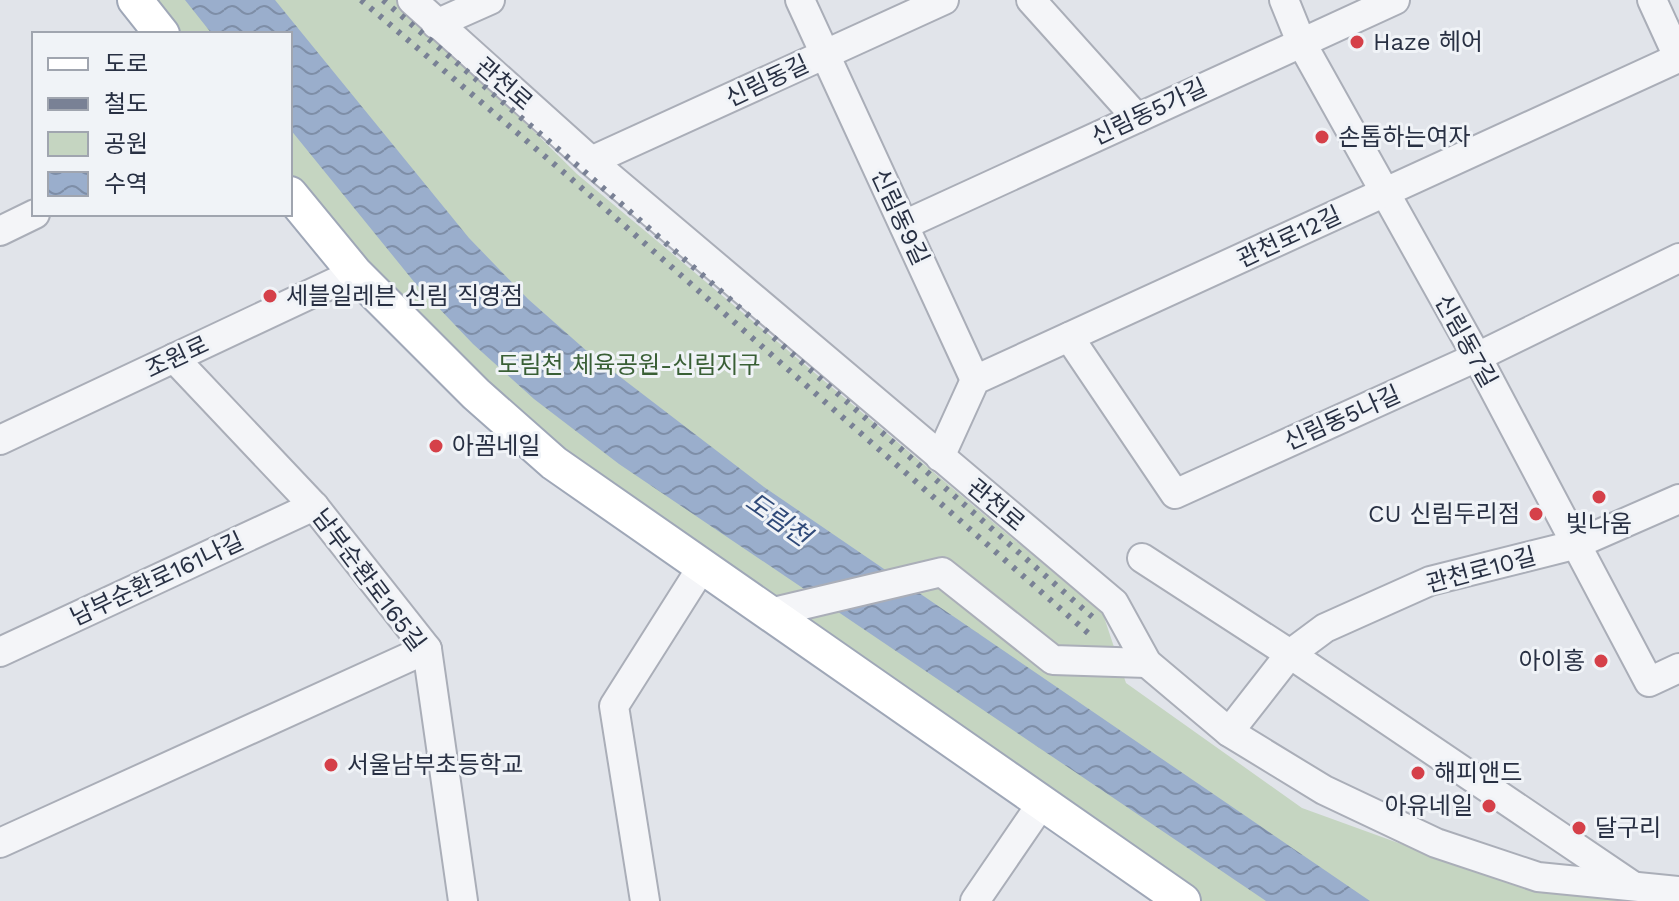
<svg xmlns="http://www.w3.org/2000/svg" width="1679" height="901" viewBox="0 0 1679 901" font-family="'Work Sans','Noto Sans KR',sans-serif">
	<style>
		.green { fill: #c5d5c1 }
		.water { fill: url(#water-waves) }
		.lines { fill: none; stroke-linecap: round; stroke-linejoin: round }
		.minor-casing { stroke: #aaaeb8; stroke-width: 32 }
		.major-casing { stroke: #9fa7b7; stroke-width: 38 }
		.minor { stroke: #f4f5f8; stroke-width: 28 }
		.major { stroke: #fff; stroke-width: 34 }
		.rail { stroke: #798195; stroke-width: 6; stroke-dasharray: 4 8; stroke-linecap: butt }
		.poi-dot { fill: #d54049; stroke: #f0f3f7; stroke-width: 3 }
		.labels { text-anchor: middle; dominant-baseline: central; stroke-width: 6; stroke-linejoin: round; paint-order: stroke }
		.poi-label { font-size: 24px; fill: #283043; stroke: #f0f3f7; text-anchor: start }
		.street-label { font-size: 24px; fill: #283043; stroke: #f0f3f7 }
		.park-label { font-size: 24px; fill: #395f35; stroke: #f0f3f7 }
		.water-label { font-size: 26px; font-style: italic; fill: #304a79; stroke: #f0f3f7 }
	</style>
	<defs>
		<pattern id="water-waves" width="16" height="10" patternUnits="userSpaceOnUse" patternTransform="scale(2)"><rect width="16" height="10" fill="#9aaecc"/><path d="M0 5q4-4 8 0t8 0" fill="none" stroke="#7e8ea7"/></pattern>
	</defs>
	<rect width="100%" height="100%" fill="#e1e4ea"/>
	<!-- green -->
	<path class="green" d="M 146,0 L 401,0 L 577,174 L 1103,614 L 1126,683 L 1302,808 L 1448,861 L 1633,895 L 1637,901 L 1201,901 L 549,448 L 352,257 L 290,179 L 290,34 L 174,34 Z"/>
	<!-- water -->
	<path class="water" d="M 185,0 L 275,0 L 469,238 L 528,299 L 589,353 L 764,487 L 1370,901 L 1266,901 L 619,464 L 534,399 L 473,344 L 415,283 L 290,129 L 290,34 L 212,34 Z"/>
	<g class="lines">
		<defs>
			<g id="minor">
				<path d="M 412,0 L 591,161 L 1114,603 L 1147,663 L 1229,732 L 1324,790 L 1436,843 L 1538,877 L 1679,891"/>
				<path d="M 800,0 L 975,380"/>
				<path d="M 1031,0 L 1137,118"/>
				<path d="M 1284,0 L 1301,42 L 1477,357 L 1649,682 L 1679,668"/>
				<path d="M 1652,0 L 1679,59"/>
				<path d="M 436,24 L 490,0"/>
				<path d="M 591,161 L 944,0"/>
				<path d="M 904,225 L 1395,0"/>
				<path d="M 0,231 L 35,214"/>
				<path d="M 1069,337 L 1175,494 L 1477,357 L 1679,258"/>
				<path d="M 174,358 L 314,506 L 427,649 L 463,901"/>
				<path d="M 0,440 L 355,273"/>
				<path d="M 940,457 L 975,380 L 1678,58"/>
				<path d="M 1142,558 L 1290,654 L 1633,886"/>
				<path d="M 769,613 L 942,572 L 1053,660 L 1147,663"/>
				<path d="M 0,652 L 314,506"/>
				<path d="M 1229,732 L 1290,654 L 1325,628 L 1430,581 L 1574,545 L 1679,499"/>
				<path d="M 0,843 L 427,649"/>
				<path d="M 645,901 L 614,706 L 702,567"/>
				<path d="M 975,901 L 1042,803"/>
			</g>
			<g id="major">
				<path d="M 135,0 L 162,34"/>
				<path d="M 290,194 L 355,273 L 476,394 L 554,463 L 1183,901"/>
			</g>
		</defs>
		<!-- minor casing -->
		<use href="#minor" class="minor-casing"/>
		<!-- major casing -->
		<use href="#major" class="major-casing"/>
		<!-- minor -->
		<use href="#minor" class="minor"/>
		<!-- major -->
		<use href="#major" class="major"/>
		<!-- rail -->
		<g class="rail">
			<path d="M 361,0 L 568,176 L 1088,633"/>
			<path d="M 383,0 L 578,166 L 1097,621"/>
		</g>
	</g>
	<!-- markers -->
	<g class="poi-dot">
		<circle cx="1357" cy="42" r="8"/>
		<circle cx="1322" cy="137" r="8"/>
		<circle cx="270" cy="296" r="8"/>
		<circle cx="436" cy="446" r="8"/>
		<circle cx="1599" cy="497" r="8"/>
		<circle cx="1536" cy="514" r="8"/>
		<circle cx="1601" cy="661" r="8"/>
		<circle cx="331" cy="765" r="8"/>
		<circle cx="1418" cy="773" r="8"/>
		<circle cx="1489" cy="806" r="8"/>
		<circle cx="1579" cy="828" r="8"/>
	</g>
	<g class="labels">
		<!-- poi labels -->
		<g class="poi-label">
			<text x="1373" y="42">Haze 헤어</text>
			<text x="1338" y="137">손톱하는여자</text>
			<text x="286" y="296">세블일레븐 신림 직영점</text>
			<text x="452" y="446">아꼼네일</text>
			<text x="1520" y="514" text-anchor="end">CU 신림두리점</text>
			<text x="1599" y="524" text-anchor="middle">빛나움</text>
			<text x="1585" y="661" text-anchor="end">아이홍</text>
			<text x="347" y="765">서울남부초등학교</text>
			<text x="1434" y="773">해피앤드</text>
			<text x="1473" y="806" text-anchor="end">아유네일</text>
			<text x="1595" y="828">달구리</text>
		</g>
		<!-- street labels -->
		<g class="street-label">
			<text transform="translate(767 81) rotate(-25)">신림동길</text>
			<text transform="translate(504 84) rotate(41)">관천로</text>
			<text transform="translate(1149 112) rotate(-25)">신림동5가길</text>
			<text transform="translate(900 217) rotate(65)">신림동9길</text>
			<text transform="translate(1289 237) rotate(-25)">관천로12길</text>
			<text transform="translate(1466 341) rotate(61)">신림동7길</text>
			<text transform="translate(177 357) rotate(-25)">조원로</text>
			<text transform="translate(1342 418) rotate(-24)">신림동5나길</text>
			<text transform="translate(996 505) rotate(40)">관천로</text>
			<text transform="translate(1481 570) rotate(-15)">관천로10길</text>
			<text transform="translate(157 579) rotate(-25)">남부순환로161나길</text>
			<text transform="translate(369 580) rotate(53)">남부순환로165길</text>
		</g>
		<!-- park labels -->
		<g class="park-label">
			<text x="629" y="365">도림천 체육공원-신림지구</text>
		</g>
		<!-- water labels -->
		<g class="water-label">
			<text transform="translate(778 519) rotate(35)">도림천</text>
		</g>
	</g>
	<!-- legend -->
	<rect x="32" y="32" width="260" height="184" fill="#f0f3f7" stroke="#a0a5af" stroke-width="2"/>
	<rect x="48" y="58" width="40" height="12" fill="#ffffff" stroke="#a0a5af" stroke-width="2"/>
	<text x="104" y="72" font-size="24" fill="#283043">도로</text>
	<rect x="48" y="98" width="40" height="12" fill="#798195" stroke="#a0a5af" stroke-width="2"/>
	<text x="104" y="112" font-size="24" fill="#283043">철도</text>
	<rect x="48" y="132" width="40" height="24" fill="#c5d5c1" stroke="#a0a5af" stroke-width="2"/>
	<text x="104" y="152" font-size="24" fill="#283043">공원</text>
	<rect x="48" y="172" width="40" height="24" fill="url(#water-waves)" stroke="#a0a5af" stroke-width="2"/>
	<text x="104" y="192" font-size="24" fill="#283043">수역</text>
</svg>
